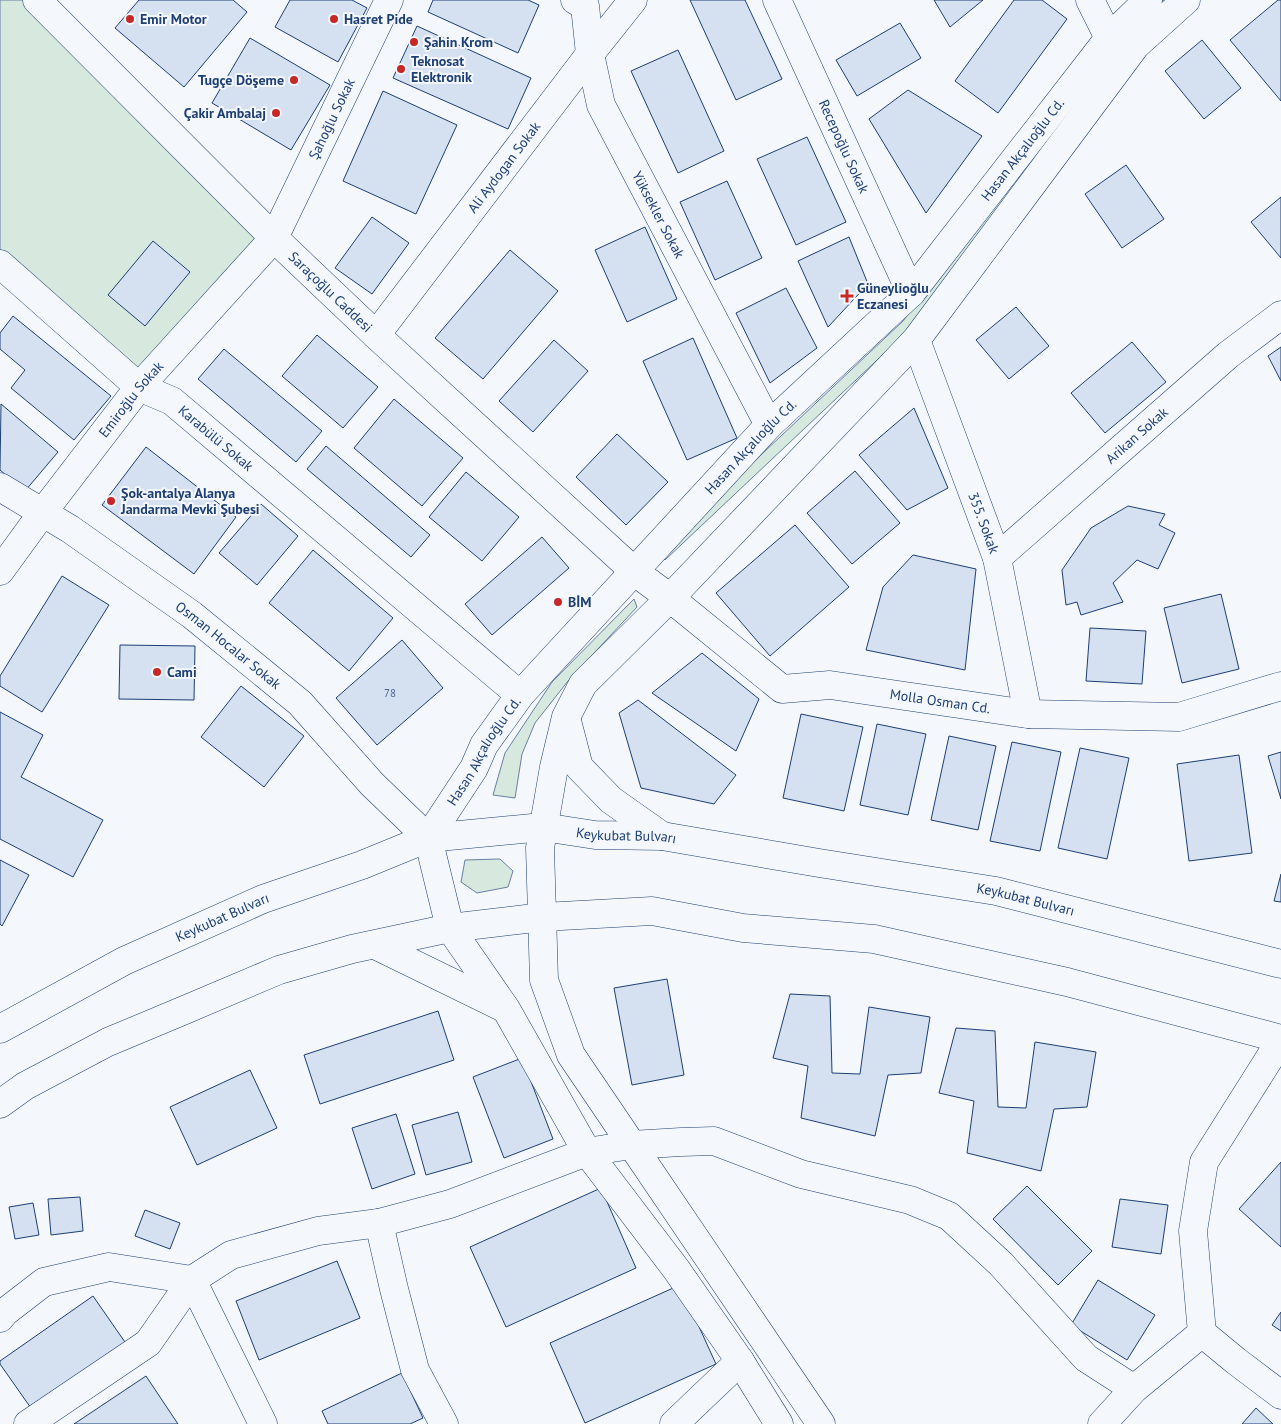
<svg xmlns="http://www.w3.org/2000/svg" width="1281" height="1424" viewBox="0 0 1281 1424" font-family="'PT Sans',sans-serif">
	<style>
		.green { fill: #d7e8df; stroke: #687fa3 }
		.building { fill: #d5e0f0; stroke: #1d3f73 }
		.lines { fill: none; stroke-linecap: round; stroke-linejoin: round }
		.minor-casing { stroke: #1d3f73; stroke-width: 29 }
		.highway-casing { stroke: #1d3f73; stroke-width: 29 }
		.minor { stroke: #f4f7fb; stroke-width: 28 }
		.highway { stroke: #f4f7fb; stroke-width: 28 }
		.poi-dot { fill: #c62828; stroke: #f4f7fb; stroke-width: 2 }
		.labels { text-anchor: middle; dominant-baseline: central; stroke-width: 4; stroke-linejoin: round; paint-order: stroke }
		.number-label { font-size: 11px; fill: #4b6792 }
		.poi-label { font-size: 14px; font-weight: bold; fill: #1d3f73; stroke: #f4f7fb; text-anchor: start }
		.street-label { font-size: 14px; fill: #1d3f73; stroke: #f4f7fb }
	</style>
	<rect width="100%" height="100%" fill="#f4f7fb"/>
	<!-- green -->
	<g class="green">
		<path d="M 0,0 L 29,0 L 267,238 L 139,380 L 0,257 Z"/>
		<path d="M 1163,0 L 1176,0 L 910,329 L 665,560 L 658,552 L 903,321 L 1116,46 Z"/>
		<path d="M 634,599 L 637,607 L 568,681 L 535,723 L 522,754 L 515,798 L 493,795 L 505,753 L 552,682 Z"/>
		<path d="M 500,859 L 513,871 L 508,887 L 477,893 L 461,882 L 465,860 Z"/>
	</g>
	<!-- building -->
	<g class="building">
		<path d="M 139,0 L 233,0 L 247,12 L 184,87 L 115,28 Z"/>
		<path d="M 290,0 L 352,0 L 367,8 L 338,62 L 275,27 Z"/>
		<path d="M 433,0 L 528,0 L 539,5 L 518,53 L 428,12 Z"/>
		<path d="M 690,0 L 745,0 L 782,79 L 736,100 Z"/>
		<path d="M 934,0 L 983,0 L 950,27 Z"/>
		<path d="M 1014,0 L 1042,0 L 1067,19 L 998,113 L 955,81 Z"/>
		<path d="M 1278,0 L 1281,0 L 1281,101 L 1230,40 Z"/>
		<path d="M 900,23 L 921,58 L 857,96 L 836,60 Z"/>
		<path d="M 417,26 L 531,78 L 508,129 L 393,78 Z"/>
		<path d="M 250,38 L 330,85 L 291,150 L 212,103 Z"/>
		<path d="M 1202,40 L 1241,88 L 1204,119 L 1165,71 Z"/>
		<path d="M 678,50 L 724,151 L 678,173 L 631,71 Z"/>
		<path d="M 908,90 L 982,136 L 926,213 L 869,119 Z"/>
		<path d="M 383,91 L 457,125 L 416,214 L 343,181 Z"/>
		<path d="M 807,137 L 846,222 L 796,245 L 757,159 Z"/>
		<path d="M 1126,165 L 1164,219 L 1122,248 L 1085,194 Z"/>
		<path d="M 727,181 L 762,258 L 715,280 L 680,202 Z"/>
		<path d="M 1281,197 L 1281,258 L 1251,222 Z"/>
		<path d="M 372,217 L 409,243 L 372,294 L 335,268 Z"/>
		<path d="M 645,227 L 677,299 L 627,322 L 595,250 Z"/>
		<path d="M 849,237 L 868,284 L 828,327 L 798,261 Z"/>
		<path d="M 153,241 L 190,272 L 145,326 L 108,295 Z"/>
		<path d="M 510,250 L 558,291 L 483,379 L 435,338 Z"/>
		<path d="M 786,288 L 817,348 L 770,383 L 736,313 Z"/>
		<path d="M 1016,307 L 1049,346 L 1009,379 L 976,340 Z"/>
		<path d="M 13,316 L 111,396 L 74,440 L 11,388 L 25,370 L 0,349 L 0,333 Z"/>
		<path d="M 317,335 L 378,387 L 343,428 L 282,376 Z"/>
		<path d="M 693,338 L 737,438 L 687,460 L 643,361 Z"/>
		<path d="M 554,340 L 588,371 L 533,432 L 499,401 Z"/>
		<path d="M 1132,342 L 1166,382 L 1105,433 L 1071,393 Z"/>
		<path d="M 1281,347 L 1281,381 L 1268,356 Z"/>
		<path d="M 224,349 L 322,431 L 296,462 L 198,379 Z"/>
		<path d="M 394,399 L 463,458 L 422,506 L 354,448 Z"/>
		<path d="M 1,404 L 58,452 L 25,491 L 0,470 Z"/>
		<path d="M 914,408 L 948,488 L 907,510 L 859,455 Z"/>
		<path d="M 617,434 L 668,482 L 626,525 L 576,477 Z"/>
		<path d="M 326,446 L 430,535 L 411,557 L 307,469 Z"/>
		<path d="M 146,447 L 236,517 L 194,574 L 102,505 Z"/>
		<path d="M 855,471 L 900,523 L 852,564 L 807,513 Z"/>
		<path d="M 466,472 L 519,517 L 482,561 L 429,517 Z"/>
		<path d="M 261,504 L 298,536 L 257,585 L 219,553 Z"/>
		<path d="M 1128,506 L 1165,514 L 1159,525 L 1175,533 L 1158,569 L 1137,560 L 1113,583 L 1123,602 L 1081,615 L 1077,602 L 1066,605 L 1062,570 L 1091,528 Z"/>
		<path d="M 795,525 L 849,587 L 770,656 L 716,593 Z"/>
		<path d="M 542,537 L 569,568 L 492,635 L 465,604 Z"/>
		<path d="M 313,550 L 393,618 L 349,671 L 269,603 Z"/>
		<path d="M 913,555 L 976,569 L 965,670 L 866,650 L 883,587 Z"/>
		<path d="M 62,576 L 109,605 L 42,712 L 0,686 L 0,676 Z"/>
		<path d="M 1221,594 L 1239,669 L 1182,683 L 1164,608 Z"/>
		<path d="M 1090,628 L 1146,631 L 1142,684 L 1086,681 Z"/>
		<path d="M 402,640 L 443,688 L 377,745 L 336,698 Z"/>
		<path d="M 120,645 L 195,646 L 194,700 L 119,699 Z"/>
		<path d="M 702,653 L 759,699 L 736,751 L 652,693 Z"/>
		<path d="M 241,686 L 304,736 L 264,787 L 201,737 Z"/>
		<path d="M 638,700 L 736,775 L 714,804 L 641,788 L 619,713 Z"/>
		<path d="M 0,712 L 43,735 L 21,777 L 103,820 L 73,877 L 0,839 Z"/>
		<path d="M 801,714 L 863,727 L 844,811 L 783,798 Z"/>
		<path d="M 877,724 L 926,734 L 908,815 L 860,805 Z"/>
		<path d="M 949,736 L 996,746 L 978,830 L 931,820 Z"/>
		<path d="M 1012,742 L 1061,752 L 1040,851 L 990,841 Z"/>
		<path d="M 1080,748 L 1129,758 L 1107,859 L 1058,848 Z"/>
		<path d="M 1281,752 L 1281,799 L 1268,756 Z"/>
		<path d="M 1239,755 L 1252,853 L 1189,861 L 1177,764 Z"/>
		<path d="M 0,860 L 29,875 L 2,926 L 0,924 Z"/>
		<path d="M 1281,874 L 1281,902 L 1274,901 Z"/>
		<path d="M 667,979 L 684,1075 L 632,1085 L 614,988 Z"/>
		<path d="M 790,994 L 830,996 L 832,1073 L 860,1074 L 869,1007 L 930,1017 L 921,1073 L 888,1075 L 875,1136 L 801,1118 L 808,1066 L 773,1058 Z"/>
		<path d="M 438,1011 L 454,1060 L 320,1104 L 304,1055 Z"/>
		<path d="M 956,1028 L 995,1031 L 998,1107 L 1026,1108 L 1035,1042 L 1096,1052 L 1087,1107 L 1054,1109 L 1041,1171 L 967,1153 L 974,1101 L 939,1093 Z"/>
		<path d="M 522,1058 L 553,1139 L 504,1158 L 473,1077 Z"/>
		<path d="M 250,1070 L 277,1128 L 197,1165 L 170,1107 Z"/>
		<path d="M 458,1112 L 472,1162 L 426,1175 L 412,1125 Z"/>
		<path d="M 396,1114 L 415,1174 L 372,1189 L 352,1128 Z"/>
		<path d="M 1281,1162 L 1281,1247 L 1239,1209 Z"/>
		<path d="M 1027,1186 L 1092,1251 L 1058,1285 L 993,1219 Z"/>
		<path d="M 601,1188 L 636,1268 L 506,1327 L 470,1247 Z"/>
		<path d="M 80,1197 L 83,1231 L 51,1235 L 48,1199 Z"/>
		<path d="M 1120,1199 L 1168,1205 L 1161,1254 L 1112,1247 Z"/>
		<path d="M 33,1203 L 39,1235 L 15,1239 L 9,1207 Z"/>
		<path d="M 145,1210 L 180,1223 L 170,1249 L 135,1236 Z"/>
		<path d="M 337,1261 L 360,1318 L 259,1360 L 236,1301 Z"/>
		<path d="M 1098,1280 L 1155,1315 L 1127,1360 L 1071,1325 Z"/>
		<path d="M 680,1285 L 716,1364 L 585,1423 L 550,1343 Z"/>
		<path d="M 93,1296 L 127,1345 L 33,1411 L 0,1364 L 0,1361 Z"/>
		<path d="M 1281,1312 L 1281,1331 L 1272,1325 Z"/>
		<path d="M 402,1373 L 423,1418 L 410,1424 L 328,1424 L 322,1411 Z"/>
		<path d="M 146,1376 L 178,1424 L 74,1424 Z"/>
		<path d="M 1256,1408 L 1273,1424 L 1242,1424 Z"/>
	</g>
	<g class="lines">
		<defs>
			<g id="minor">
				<path id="s1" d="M 37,0 L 274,238 L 376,335 L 635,572 L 670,598 L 782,689 L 830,685 L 1028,714 L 1179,717 L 1281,686"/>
				<path id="s2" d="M 575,0 L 585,6 L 590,54 L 601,105 L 769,425"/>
				<path id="s3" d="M 777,0 L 911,293"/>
				<path d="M 1090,0 L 1109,38"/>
				<path id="s4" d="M 0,264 L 139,387 L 172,401 L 520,695"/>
				<path id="s5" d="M 376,335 L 590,54 L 633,0"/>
				<path id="s6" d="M 916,340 L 997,558 L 1028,714"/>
				<path id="s7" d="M 0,487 L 70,529 L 192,615 L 300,703 L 372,784 L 428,838"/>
				<path id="s8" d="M 997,558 L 1228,355 L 1281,315"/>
				<path id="s9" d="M 0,571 L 43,512 L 139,387 L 274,238 L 389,0"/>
				<path d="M 567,721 L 579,767 L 611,800 L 662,836"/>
				<path d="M 375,945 L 504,1008"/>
				<path d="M 379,1223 L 394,1289 L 415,1370 L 444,1424"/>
				<path d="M 0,1318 L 5,1312 L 44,1282 L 109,1267 L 192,1280 L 263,1424"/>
				<path d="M 1202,1333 L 1236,1361 L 1281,1395"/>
				<path d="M 28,1424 L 148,1343 L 192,1280 L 231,1255 L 318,1231 L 379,1223 L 450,1204 L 587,1152 L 631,1145 L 681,1142 L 714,1141 L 801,1174 L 910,1200 L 949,1216 L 1001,1264 L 1086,1358 L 1134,1389"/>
				<path d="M 674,1424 L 740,1361"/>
				<path id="s10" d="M 779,1424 L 740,1361 L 676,1269 L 587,1152 L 506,1009 L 450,928 L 428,838 L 474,768 L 484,745 L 520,695 L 769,425 L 911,293 L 1109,38 L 1148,0"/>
				<path d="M 821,1424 L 571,1055 L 544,980 L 540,848 L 554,767 L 566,717 L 583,684 L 670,598 L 916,340 L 1136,45 L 1186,0"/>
				<path d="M 1102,1424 L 1134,1389 L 1202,1333 L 1193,1231 L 1204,1162 L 1281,1040"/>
			</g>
			<g id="highway">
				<path id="s11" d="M 0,1029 L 124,961 L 263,899 L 362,865 L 428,838 L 543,827 L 595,835 L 662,836 L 819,863 L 996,891 L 1281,964"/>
				<path d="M 0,1104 L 25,1086 L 108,1042 L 187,1009 L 279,970 L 352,949 L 450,928 L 543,917 L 652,911 L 743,928 L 874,939 L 1067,982 L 1281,1039"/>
			</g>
		</defs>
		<!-- minor casing -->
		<use href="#minor" class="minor-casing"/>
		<!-- highway casing -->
		<use href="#highway" class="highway-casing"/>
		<!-- minor -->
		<use href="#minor" class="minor"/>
		<!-- highway -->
		<use href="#highway" class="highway"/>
	</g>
	<!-- markers -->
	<g class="poi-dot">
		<circle cx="130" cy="19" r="5"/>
		<circle cx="334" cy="19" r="5"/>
		<circle cx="414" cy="42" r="5"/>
		<circle cx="401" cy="69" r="5"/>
		<circle cx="294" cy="80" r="5"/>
		<circle cx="276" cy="113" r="5"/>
		<path d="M844.5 288.5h5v5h5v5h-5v5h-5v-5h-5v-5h5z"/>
		<circle cx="111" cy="501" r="5"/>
		<circle cx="558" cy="602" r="5"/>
		<circle cx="157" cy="672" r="5"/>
	</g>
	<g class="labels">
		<!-- number labels -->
		<g class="number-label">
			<text x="390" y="693">78</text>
		</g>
		<!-- poi labels -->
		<g class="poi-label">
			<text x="140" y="19">Emir Motor</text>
			<text x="344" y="19">Hasret Pide</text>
			<text x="424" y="42">Şahin Krom</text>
			<text x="411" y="61">Teknosat<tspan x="411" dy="16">Elektronik</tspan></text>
			<text x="284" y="80" text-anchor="end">Tugçe Döşeme</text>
			<text x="266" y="113" text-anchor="end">Çakir Ambalaj</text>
			<text x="857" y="288">Güneylioğlu<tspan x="857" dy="16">Eczanesi</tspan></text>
			<text x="121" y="493">Şok-antalya Alanya<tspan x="121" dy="16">Jandarma Mevki Şubesi</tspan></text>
			<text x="568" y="602">BİM</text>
			<text x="167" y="672">Cami</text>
		</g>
		<!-- street labels -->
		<g class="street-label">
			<text stroke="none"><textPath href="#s9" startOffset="564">Şahoğlu Sokak</textPath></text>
			<text stroke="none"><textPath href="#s3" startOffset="161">Recepoğlu Sokak</textPath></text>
			<text stroke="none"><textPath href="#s10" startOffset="1602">Hasan Akçalıoğlu Cd.</textPath></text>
			<text stroke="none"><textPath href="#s5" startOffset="211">Ali Aydogan Sokak</textPath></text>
			<text stroke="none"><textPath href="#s2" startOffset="236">Yüksekler Sokak</textPath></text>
			<text stroke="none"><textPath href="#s1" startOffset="414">Saraçoğlu Caddesi</textPath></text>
			<text stroke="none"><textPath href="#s9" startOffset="216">Emiroğlu Sokak</textPath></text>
			<text stroke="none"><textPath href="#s8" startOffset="186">Arikan Sokak</textPath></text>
			<text stroke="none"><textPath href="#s4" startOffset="279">Karabülü Sokak</textPath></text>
			<text stroke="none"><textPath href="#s10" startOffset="1198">Hasan Akçalıoğlu Cd.</textPath></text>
			<text stroke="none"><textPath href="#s6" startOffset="195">355. Sokak</textPath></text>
			<text stroke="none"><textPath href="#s7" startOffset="278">Osman Hocalar Sokak</textPath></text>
			<text stroke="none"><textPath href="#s1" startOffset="1175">Molla Osman Cd.</textPath></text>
			<text stroke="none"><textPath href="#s10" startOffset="792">Hasan Akçalıoğlu Cd.</textPath></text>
			<text stroke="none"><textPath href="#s11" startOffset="669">Keykubat Bulvarı</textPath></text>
			<text stroke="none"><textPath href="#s11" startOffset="1074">Keykubat Bulvarı</textPath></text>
			<text stroke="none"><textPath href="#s11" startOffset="249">Keykubat Bulvarı</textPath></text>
		</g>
	</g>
</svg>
